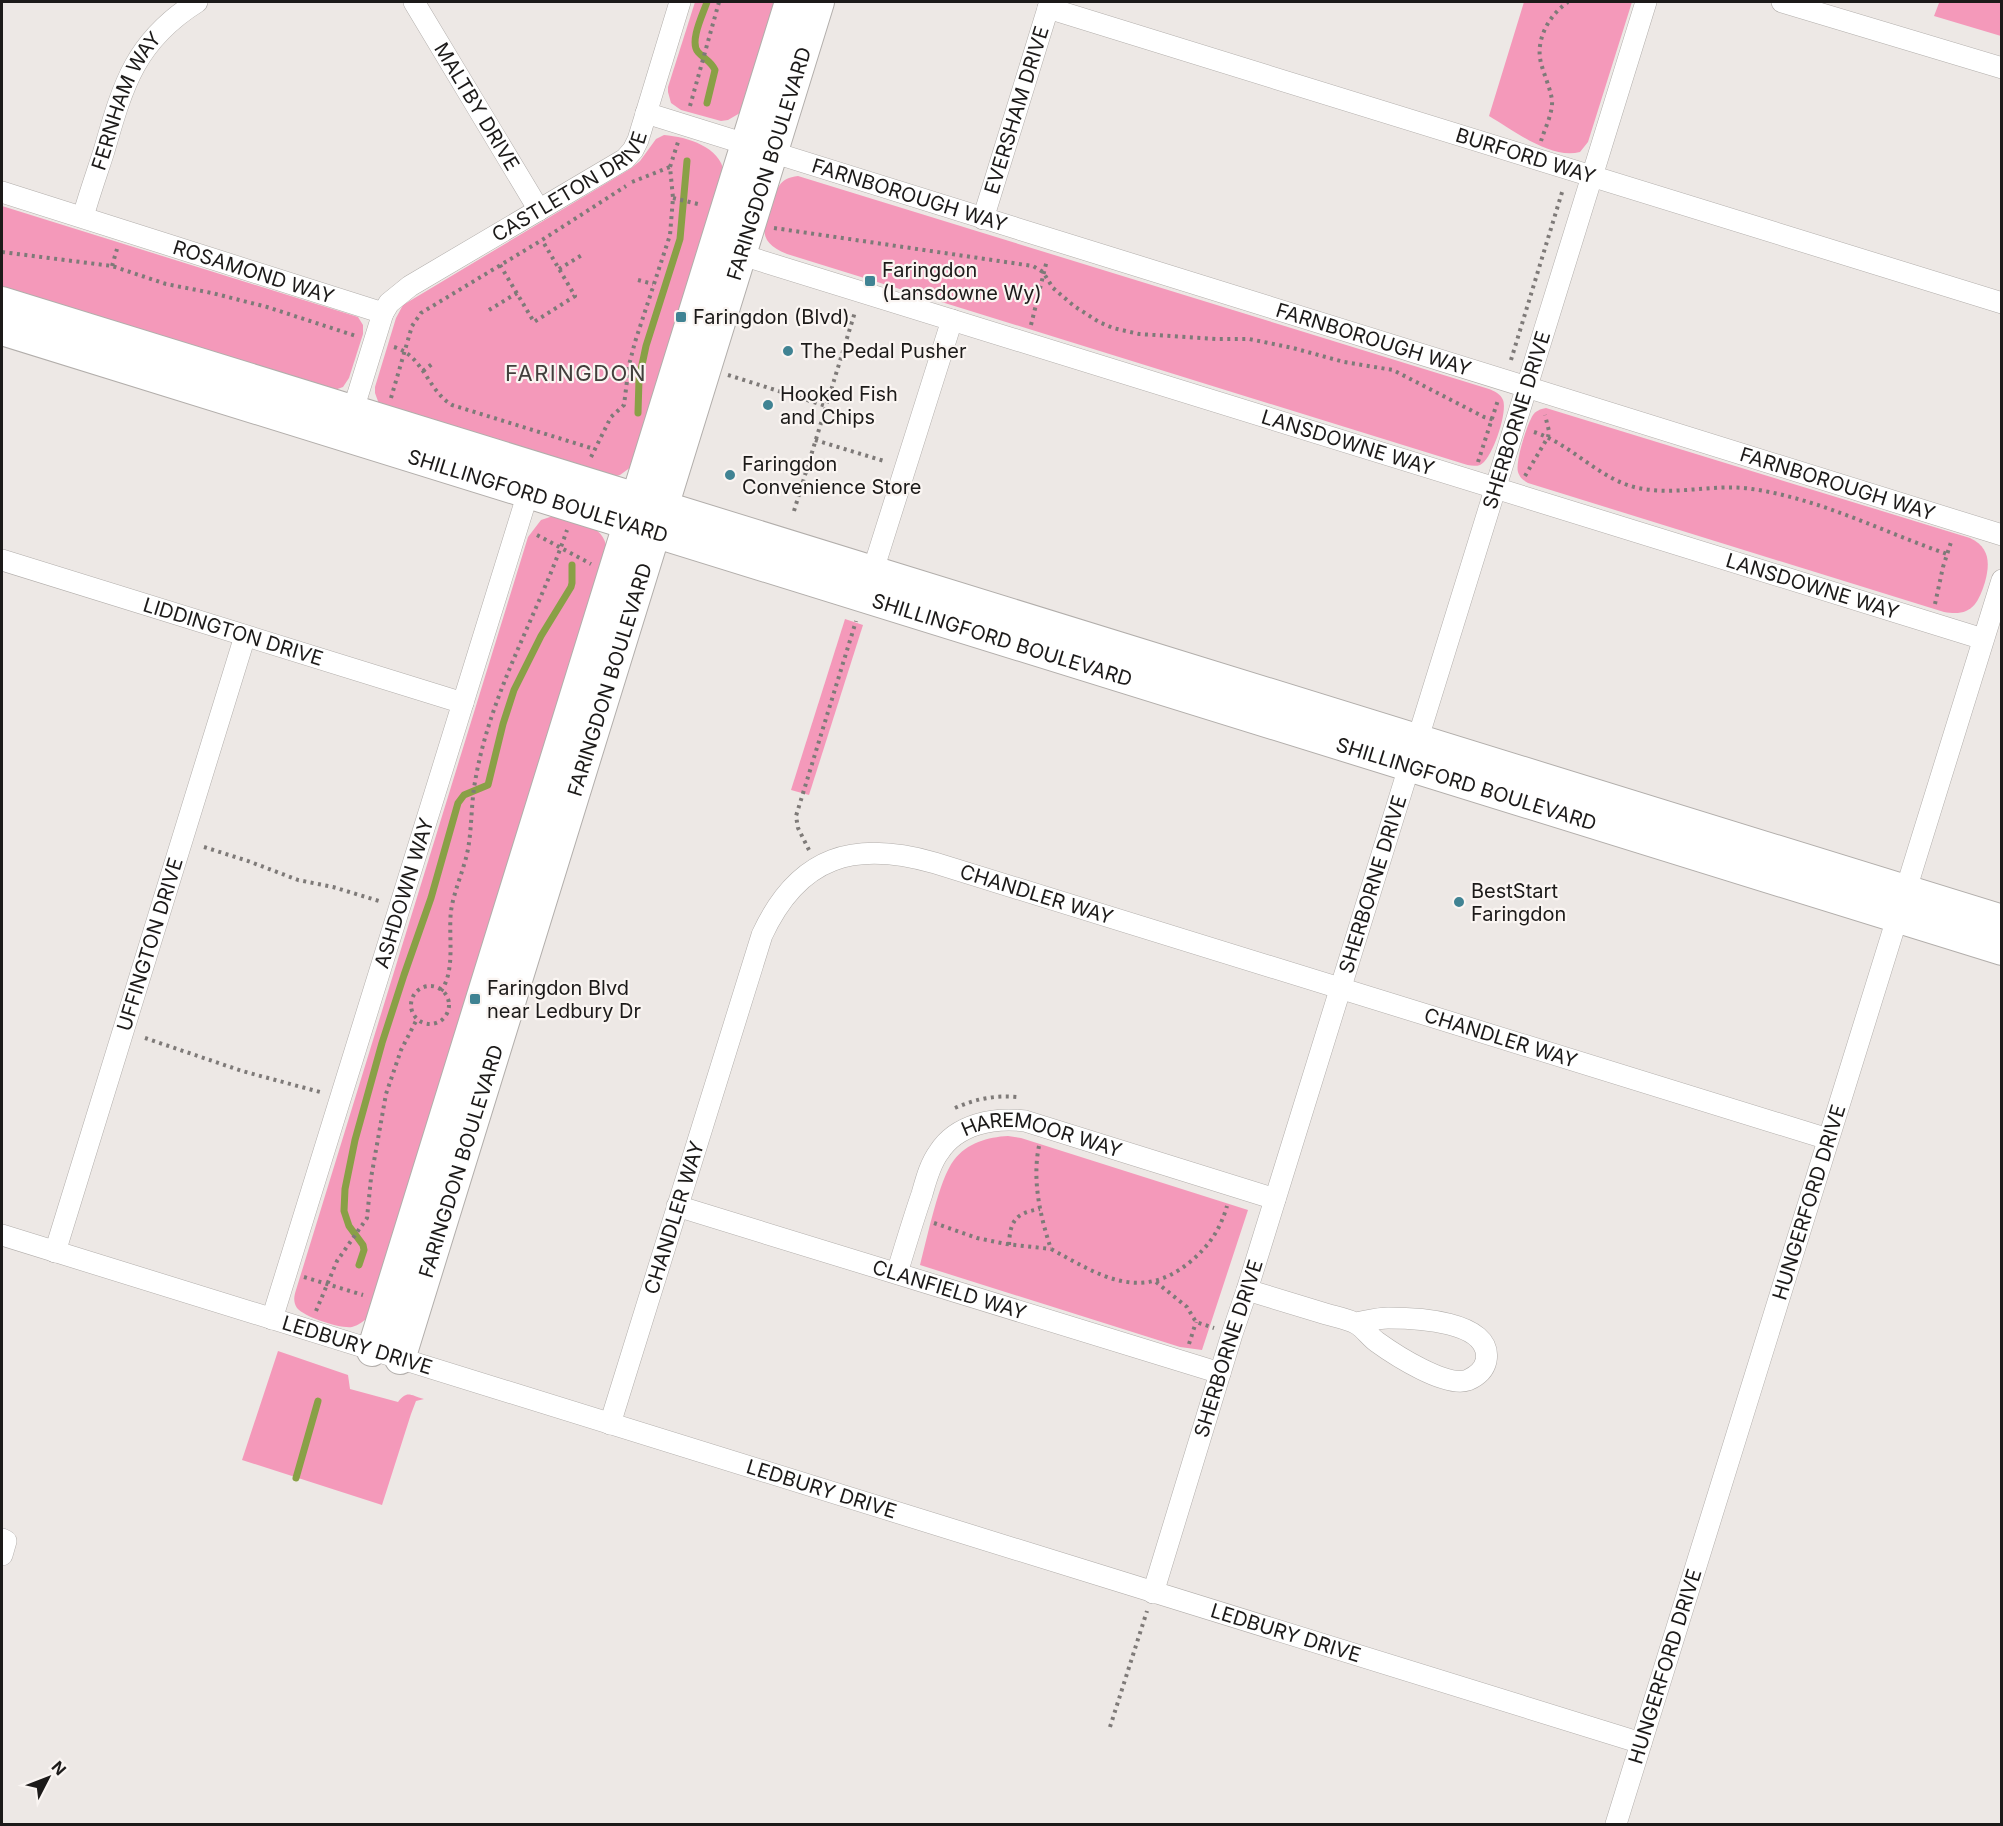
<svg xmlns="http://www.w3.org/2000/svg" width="2003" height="1826" viewBox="0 0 2003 1826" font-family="Inter,sans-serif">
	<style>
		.green { fill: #f499ba }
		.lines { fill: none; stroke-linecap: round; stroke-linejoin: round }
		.stream { stroke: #89a046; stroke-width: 7 }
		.street-casing { stroke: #b2aeab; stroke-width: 22 }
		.secondary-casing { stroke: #b2aeab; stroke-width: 32 }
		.path { stroke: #7e7a78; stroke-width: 4; stroke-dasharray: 3 4.5; stroke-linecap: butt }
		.street { stroke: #fff; stroke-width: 21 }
		.secondary { stroke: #fff; stroke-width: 30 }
		.poi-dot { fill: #408393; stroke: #faf5f2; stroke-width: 2 }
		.labels { text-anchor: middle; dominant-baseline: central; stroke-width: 4.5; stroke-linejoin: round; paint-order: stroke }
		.street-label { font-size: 20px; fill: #1c1a19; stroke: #faf5f2 }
		.poi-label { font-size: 20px; fill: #1c1a19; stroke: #faf5f2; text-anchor: start }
		.quarter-label { font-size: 22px; letter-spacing: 1.5px; fill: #423f3c; stroke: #faf5f2 }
	</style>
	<rect width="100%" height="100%" fill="#ede8e5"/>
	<!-- green -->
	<g class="green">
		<path d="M 695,2 L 778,2 L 744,109 L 740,113 L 728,120 L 721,121 L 681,110 L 671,103 L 668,92 L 668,87 Z"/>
		<path d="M 1524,2 L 1632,2 L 1588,142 L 1580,152 C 1551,160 1513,130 1489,116 Z"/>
		<path d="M 1932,2 L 2001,2 L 2001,36 L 1934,16 L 1939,3 Z"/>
		<path d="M 664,135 C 688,137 720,147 724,172 L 631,467 L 620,475 L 613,477 L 379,404 L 375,393 L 375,387 L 396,318 L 403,305 L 630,169 L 640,161 L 656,139 Z"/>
		<path d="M 798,176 L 1489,389 C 1494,391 1501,394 1503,400 C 1508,412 1492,460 1480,465 C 1474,467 1467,465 1461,463 L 787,254 C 759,243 761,229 771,204 C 777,189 779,178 798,176 Z"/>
		<path d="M 2,206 L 358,317 L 363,325 L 363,334 L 349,378 L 343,387 L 332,391 L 2,291 Z"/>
		<path d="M 1546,408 L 1970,538 C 1990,547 1990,564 1985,582 C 1978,605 1970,617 1944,612 L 1528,483 C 1523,480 1520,478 1518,472 C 1515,462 1527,424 1533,415 C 1536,411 1540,409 1546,408 Z"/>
		<path d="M 553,516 C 575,522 604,522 607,550 L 368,1317 C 364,1321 359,1325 352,1327 C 341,1329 304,1317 297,1308 C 293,1302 294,1296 296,1290 L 528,537 L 541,520 Z"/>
		<path d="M 845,619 L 863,625 L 809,795 L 791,790 Z"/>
		<path d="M 1008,1136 L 1021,1138 L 1248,1210 L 1202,1350 L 1180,1347 L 920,1265 C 927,1239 939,1179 954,1160 C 967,1143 988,1137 1008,1136 Z"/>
		<path d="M 278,1351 L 348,1375 L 350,1389 L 398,1402 C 407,1390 410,1395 424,1399 L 416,1401 L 411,1414 L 382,1505 L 242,1460 Z"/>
	</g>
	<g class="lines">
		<!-- stream -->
		<g class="stream">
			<path d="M 707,2 C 703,14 689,42 698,52 C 704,59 711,61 715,70 L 707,103"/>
			<path d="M 638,413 L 639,379 L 646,346 L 680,239 L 687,161"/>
			<path d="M 359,1265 L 364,1250 L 363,1245 L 349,1226 L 344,1211 L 345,1189 L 355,1140 L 382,1043 L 404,975 L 431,898 L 458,803 L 464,795 L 488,785 L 503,724 L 514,690 L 541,636 L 571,587 L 572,583 L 572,565"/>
			<path d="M 296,1478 L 318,1401"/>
		</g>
		<defs>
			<g id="street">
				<path id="s1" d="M 414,2 L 539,210"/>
				<path d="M 1782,2 L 2002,68"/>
				<path id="s2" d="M 1048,8 L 2002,303"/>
				<path id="s3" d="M 646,113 L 2002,535"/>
				<path id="s4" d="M 2,192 L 383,313 L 349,423"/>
				<path id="s5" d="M 83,217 C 89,195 97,173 104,151 C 123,85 135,41 197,2"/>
				<path id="s6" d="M 983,219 L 1050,2"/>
				<path id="s7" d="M 729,251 L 1983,639"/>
				<path id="s8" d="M 383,313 L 389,303 L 410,286 L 625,159 L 633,150 L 638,140 L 680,2"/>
				<path id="s9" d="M 2,560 L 463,703"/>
				<path d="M 869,583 L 952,320"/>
				<path id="s10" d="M 677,1206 L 1220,1373"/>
				<path id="s11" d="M 2,1235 L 1641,1743"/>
				<path id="s12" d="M 55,1252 L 245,636"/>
				<path id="s13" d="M 897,1273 C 905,1247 913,1220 922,1194 C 926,1180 930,1164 939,1152 C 957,1124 994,1117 1025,1121 L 1275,1199"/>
				<path d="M 1247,1290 C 1274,1298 1300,1306 1326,1314 C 1336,1317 1348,1319 1357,1324 C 1364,1328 1370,1337 1377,1342 C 1395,1355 1446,1388 1468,1380 C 1477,1376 1484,1370 1486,1361 C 1494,1320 1412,1318 1388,1318 C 1378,1318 1367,1321 1356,1323"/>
				<path id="s14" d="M 272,1319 L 532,480"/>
				<path id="s15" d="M 610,1424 L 762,935 C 799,855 855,840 935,863 L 1828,1139"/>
				<path d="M 2,1539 L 6,1541 L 2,1555"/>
				<path id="s16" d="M 1153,1593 L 1232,1334 L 1247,1290 L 1646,2"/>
				<path id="s17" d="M 1616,1824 L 2002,580"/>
			</g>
			<g id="secondary">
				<path d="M 2,302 L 2002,920"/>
				<path id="s18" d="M 2,330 L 2002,950"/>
				<path d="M 372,1351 L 790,2"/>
				<path id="s19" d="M 400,1359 L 819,2"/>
			</g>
		</defs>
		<!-- street casing -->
		<use href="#street" class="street-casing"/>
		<!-- secondary casing -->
		<use href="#secondary" class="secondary-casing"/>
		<!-- path -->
		<g class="path">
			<path d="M 690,106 L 719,2"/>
			<path d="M 1541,141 C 1545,128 1553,113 1552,100 C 1550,87 1544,75 1541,63 C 1535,40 1549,15 1568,2"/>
			<path d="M 632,182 L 670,167"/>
			<path d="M 673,198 L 702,205"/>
			<path d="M 774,228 L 1033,266 L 1043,272 L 1053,288 L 1074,306 L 1099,322 L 1113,328 L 1139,334 L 1216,339 L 1249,339 L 1293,348 L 1344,362 L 1393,370 L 1484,417 L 1495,420"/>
			<path d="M 2,252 L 112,266 L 166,284 L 212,293 L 267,307 L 356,336"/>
			<path d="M 500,265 L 534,322 L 575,296 L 542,240"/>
			<path d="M 112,266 L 117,249"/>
			<path d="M 559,269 L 582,255"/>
			<path d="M 638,280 L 653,284"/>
			<path d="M 489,310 L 517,293"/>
			<path d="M 1031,325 L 1047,260"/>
			<path d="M 394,347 C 424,356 427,390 452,405 L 594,449"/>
			<path d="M 1511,360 L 1563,189"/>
			<path d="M 423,371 L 432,364"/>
			<path d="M 728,375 L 826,406"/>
			<path d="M 391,398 L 412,326 L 421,313 L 542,240 L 626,186"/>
			<path d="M 1534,432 C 1571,444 1597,477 1634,487 C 1673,497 1713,483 1752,489 C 1821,499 1883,532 1947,554"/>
			<path d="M 815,440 L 884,461"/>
			<path d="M 591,457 L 611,417 L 624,405 L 629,365 L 635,342 L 670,235 L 673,198 L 670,167 L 678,142"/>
			<path d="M 1478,462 L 1498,400"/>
			<path d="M 1525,476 L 1548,437 L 1549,431 L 1545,415"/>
			<path d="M 794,511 L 855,312"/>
			<path d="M 537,535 L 591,564"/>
			<path d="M 1935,604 L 1943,567 L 1952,539"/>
			<path d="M 204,847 L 248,861 L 298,880 L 333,887 L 379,901"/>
			<path d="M 809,850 L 798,828 L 796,816 L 856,621"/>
			<circle cx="430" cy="1005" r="19"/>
			<path d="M 441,991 C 456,970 448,936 451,911 C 454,890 464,870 468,849 C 472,827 471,804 475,782 C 490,692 538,615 567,530"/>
			<path d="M 145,1038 L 242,1071 L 320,1092"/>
			<path d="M 955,1108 C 975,1099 995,1095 1017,1097"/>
			<path d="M 1039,1146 C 1032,1180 1040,1216 1051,1249 C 1099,1275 1140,1303 1190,1262 C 1209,1246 1220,1230 1227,1206"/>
			<path d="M 934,1223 L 977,1238 L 1006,1244 L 1051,1249"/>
			<path d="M 1009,1245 C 1010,1220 1016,1213 1040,1209"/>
			<path d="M 304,1277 L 363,1295"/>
			<path d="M 1156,1282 L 1187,1307 L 1196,1322 L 1214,1328"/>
			<path d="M 316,1311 L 337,1261 L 367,1218 L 371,1178 L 386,1094 L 401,1050 L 417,1019"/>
			<path d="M 1189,1344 L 1196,1322"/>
			<path d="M 1110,1727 L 1147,1611"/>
		</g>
		<!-- street -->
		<use href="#street" class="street"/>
		<!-- secondary -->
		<use href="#secondary" class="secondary"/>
	</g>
	<!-- markers -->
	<g class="poi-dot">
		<rect x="864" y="275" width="12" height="12" rx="3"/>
		<rect x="675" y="311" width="12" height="12" rx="3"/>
		<circle cx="788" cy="351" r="6"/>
		<circle cx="768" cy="405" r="6"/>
		<circle cx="730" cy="475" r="6"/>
		<circle cx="1459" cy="902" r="6"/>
		<rect x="469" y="993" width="12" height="12" rx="3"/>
	</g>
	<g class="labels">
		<!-- street labels -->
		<g class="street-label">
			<text stroke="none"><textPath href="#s5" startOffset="124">FERNHAM WAY</textPath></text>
			<text stroke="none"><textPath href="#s1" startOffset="122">MALTBY DRIVE</textPath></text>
			<text stroke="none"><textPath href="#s6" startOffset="114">EVERSHAM DRIVE</textPath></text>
			<text stroke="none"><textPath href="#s2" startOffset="500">BURFORD WAY</textPath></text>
			<text stroke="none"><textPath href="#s19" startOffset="1251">FARINGDON BOULEVARD</textPath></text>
			<text stroke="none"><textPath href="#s8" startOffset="228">CASTLETON DRIVE</textPath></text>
			<text stroke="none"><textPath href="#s3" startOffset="276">FARNBOROUGH WAY</textPath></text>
			<text stroke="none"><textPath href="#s4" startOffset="264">ROSAMOND WAY</textPath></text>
			<text stroke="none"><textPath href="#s3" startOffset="762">FARNBOROUGH WAY</textPath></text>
			<text stroke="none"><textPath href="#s16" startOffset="1228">SHERBORNE DRIVE</textPath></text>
			<text stroke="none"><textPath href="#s7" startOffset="648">LANSDOWNE WAY</textPath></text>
			<text stroke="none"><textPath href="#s3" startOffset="1248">FARNBOROUGH WAY</textPath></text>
			<text stroke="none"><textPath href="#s18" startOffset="561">SHILLINGFORD BOULEVARD</textPath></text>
			<text stroke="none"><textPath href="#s7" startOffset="1134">LANSDOWNE WAY</textPath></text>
			<text stroke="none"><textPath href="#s9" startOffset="242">LIDDINGTON DRIVE</textPath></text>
			<text stroke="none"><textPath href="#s18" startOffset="1047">SHILLINGFORD BOULEVARD</textPath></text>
			<text stroke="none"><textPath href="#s19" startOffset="711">FARINGDON BOULEVARD</textPath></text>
			<text stroke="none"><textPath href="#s18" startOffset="1533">SHILLINGFORD BOULEVARD</textPath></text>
			<text stroke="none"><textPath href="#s16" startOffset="742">SHERBORNE DRIVE</textPath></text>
			<text stroke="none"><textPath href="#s14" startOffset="446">ASHDOWN WAY</textPath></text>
			<text stroke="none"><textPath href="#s15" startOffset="828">CHANDLER WAY</textPath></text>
			<text stroke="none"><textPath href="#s12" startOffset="322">UFFINGTON DRIVE</textPath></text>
			<text stroke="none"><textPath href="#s15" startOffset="1314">CHANDLER WAY</textPath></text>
			<text stroke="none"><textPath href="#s13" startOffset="243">HAREMOOR WAY</textPath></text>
			<text stroke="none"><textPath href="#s19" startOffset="207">FARINGDON BOULEVARD</textPath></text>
			<text stroke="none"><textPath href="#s17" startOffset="651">HUNGERFORD DRIVE</textPath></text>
			<text stroke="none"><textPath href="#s15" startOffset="216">CHANDLER WAY</textPath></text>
			<text stroke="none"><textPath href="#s10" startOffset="285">CLANFIELD WAY</textPath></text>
			<text stroke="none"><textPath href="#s11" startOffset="372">LEDBURY DRIVE</textPath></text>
			<text stroke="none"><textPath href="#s16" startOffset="256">SHERBORNE DRIVE</textPath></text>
			<text stroke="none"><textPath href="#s11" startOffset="858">LEDBURY DRIVE</textPath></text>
			<text stroke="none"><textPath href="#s11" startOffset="1344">LEDBURY DRIVE</textPath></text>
			<text stroke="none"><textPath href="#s17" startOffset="165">HUNGERFORD DRIVE</textPath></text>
		</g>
		<!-- poi labels -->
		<g class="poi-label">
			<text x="882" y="270">Faringdon<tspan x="882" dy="23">(Lansdowne Wy)</tspan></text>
			<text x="693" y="317">Faringdon (Blvd)</text>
			<text x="800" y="351">The Pedal Pusher</text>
			<text x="780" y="394">Hooked Fish<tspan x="780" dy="23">and Chips</tspan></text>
			<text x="742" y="464">Faringdon<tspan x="742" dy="23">Convenience Store</tspan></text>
			<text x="1471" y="891">BestStart<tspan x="1471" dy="23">Faringdon</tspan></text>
			<text x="487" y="988">Faringdon Blvd<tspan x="487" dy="23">near Ledbury Dr</tspan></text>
		</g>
		<!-- quarter labels -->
		<g class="quarter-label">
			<text x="576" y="373">FARINGDON</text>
		</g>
	</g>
	<!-- border -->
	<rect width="2003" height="1826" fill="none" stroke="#1c1a19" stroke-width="6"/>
	<!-- north arrow -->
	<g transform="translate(48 1778) rotate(48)" stroke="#faf5f2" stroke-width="4.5" paint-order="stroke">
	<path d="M0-4.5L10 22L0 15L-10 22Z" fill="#1c1a19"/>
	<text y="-9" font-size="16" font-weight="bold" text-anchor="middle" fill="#1c1a19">N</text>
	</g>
</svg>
